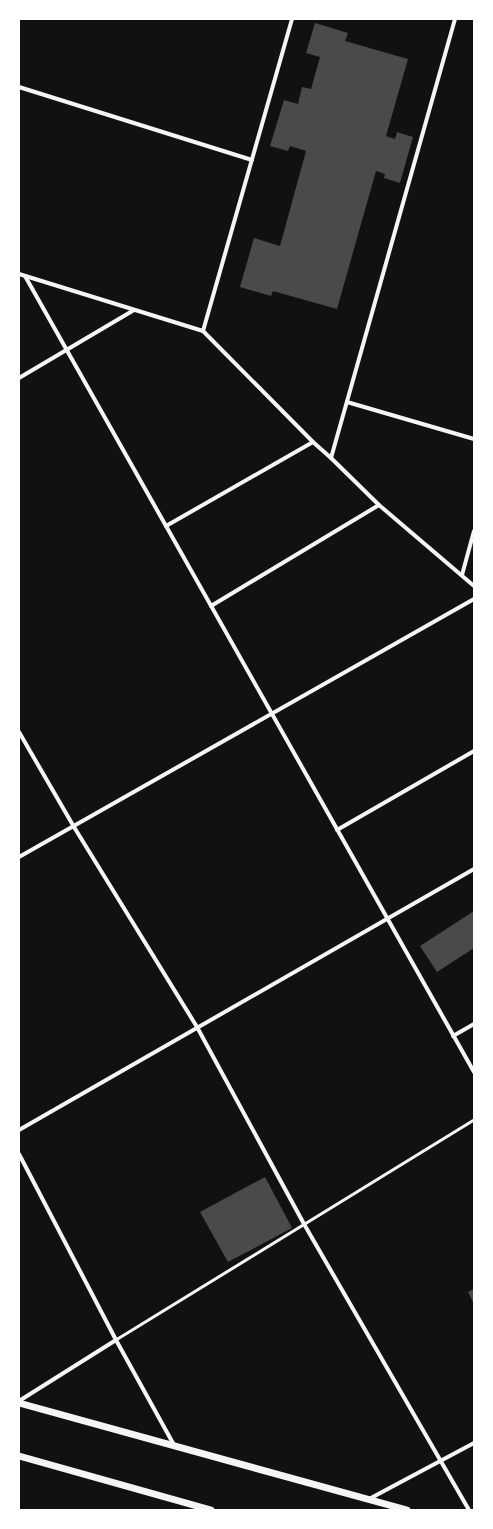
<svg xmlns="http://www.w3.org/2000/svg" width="493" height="1529" viewBox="0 0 493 1529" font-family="'Roboto Condensed',sans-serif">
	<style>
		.building { fill: #4a4a4a }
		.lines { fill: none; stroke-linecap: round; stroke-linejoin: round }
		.service { stroke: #f5f5f5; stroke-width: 3 }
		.minor { stroke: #f5f5f5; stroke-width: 4 }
		.tertiary { stroke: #f5f5f5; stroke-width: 7 }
	</style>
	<rect width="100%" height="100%" fill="#111"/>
	<!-- building -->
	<g class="building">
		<path d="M 315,23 L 348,33 L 345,41 L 408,59 L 386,136 L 395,139 L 397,132 L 413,137 L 400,183 L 384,178 L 385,174 L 376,171 L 337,309 L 273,291 L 271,296 L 240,287 L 254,238 L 280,246 L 306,151 L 290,146 L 288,151 L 270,146 L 284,100 L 298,104 L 302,87 L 311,89 L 320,57 L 306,53 Z"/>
		<path d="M 474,911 L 474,948 L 437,972 L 420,946 Z"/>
		<path d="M 265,1177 L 292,1228 L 228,1262 L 200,1212 Z"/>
		<path d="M 474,1289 L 474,1304 L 468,1292 Z"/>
	</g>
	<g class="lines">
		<!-- service -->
		<path class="service" d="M 116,1340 L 474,1120"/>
		<!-- minor -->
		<g class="minor">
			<path d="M 19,87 L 252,160"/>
			<path d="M 19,274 L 203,331 L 313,442 L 331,458 L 379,505 L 474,586"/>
			<path d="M 25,276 L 474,1072"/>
			<path d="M 203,331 L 292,19"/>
			<path d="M 19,378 L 134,310"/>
			<path d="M 347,402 L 474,439"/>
			<path d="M 331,458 L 455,19"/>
			<path d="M 166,526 L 313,442"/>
			<path d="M 462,575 L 474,531"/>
			<path d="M 211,606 L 379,505"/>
			<path d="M 19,732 L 74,827 L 197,1027 L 304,1224 L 469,1510"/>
			<path d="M 337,830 L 474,751"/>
			<path d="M 19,857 L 474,599"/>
			<path d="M 453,1036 L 474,1024"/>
			<path d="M 19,1130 L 474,869"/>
			<path d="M 19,1154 L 116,1340 L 174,1445"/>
			<path d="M 19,1401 L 116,1340"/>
			<path d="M 369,1499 L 474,1443"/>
		</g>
		<!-- tertiary -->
		<g class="tertiary">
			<path d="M 19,1403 L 407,1510"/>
			<path d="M 19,1456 L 211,1510"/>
		</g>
	</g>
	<!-- border -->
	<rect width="493" height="1529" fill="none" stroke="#ffffff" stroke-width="40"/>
</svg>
